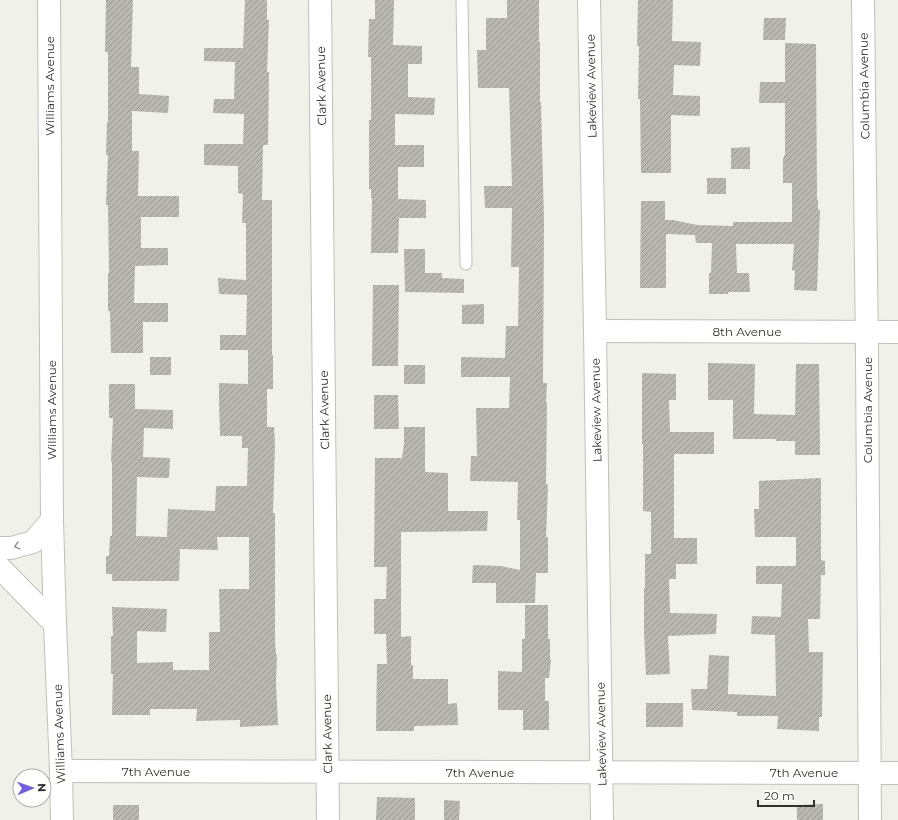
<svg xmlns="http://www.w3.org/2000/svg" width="898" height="820" viewBox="0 0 898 820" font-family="Montserrat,sans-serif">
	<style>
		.building { fill: url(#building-hatch) }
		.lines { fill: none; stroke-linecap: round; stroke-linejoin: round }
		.lane-casing { stroke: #c1c1ba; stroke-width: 13 }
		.street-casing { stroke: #c1c1ba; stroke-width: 24 }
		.secondary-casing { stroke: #c1c1ba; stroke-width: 24 }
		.lane { stroke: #fff; stroke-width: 11 }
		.street { stroke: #fff; stroke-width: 22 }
		.secondary { stroke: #fff; stroke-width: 22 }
		.oneway { stroke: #989897 }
		.labels { text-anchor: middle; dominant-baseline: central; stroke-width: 3; stroke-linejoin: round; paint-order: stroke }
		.street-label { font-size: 12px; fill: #31312f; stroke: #fffffe }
	</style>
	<defs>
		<pattern id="building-hatch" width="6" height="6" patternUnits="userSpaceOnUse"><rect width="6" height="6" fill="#b9b9b2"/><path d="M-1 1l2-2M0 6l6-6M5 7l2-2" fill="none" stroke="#979791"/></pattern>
	</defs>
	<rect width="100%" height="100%" fill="#f0f1e9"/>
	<!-- building -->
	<g class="building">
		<path d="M 106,0 L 133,0 L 131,67 L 139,67 L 139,94 L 169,96 L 168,113 L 132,111 L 132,151 L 139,151 L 138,196 L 179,196 L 179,217 L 141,217 L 141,248 L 168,248 L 168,265 L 135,266 L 134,303 L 168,303 L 168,322 L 143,322 L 143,353 L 111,353 L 110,311 L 108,311 L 108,273 L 109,273 L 108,205 L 106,205 L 108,155 L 106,155 L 107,122 L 108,122 L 108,52 L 105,52 Z"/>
		<path d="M 245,0 L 267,0 L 267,20 L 269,20 L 267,72 L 269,72 L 268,145 L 263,145 L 262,200 L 272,200 L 272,355 L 273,355 L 273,389 L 267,389 L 267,427 L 274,427 L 275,444 L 273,513 L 275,513 L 275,640 L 276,655 L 277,655 L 276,682 L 278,725 L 240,727 L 240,720 L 196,721 L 197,709 L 150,709 L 150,715 L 112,715 L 113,674 L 111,674 L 111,636 L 113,636 L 112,607 L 167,609 L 166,632 L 137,631 L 137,663 L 173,662 L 173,670 L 209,670 L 209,632 L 220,632 L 219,589 L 249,589 L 249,537 L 217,537 L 218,550 L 180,549 L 179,581 L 112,581 L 112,574 L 106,574 L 106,556 L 109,556 L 110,536 L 112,536 L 112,462 L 111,462 L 113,418 L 109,418 L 109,384 L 135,384 L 135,409 L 173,410 L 173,429 L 144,428 L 143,457 L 170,458 L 169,478 L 137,477 L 136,536 L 167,537 L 168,509 L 215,511 L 216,486 L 247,486 L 248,448 L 242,448 L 242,436 L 220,436 L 219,402 L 219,383 L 248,384 L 248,350 L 220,350 L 220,335 L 246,335 L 247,295 L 219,294 L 218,278 L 246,280 L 246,223 L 242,223 L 243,194 L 238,193 L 238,166 L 204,165 L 204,144 L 243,144 L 244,114 L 213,113 L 214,99 L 234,99 L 235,62 L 204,61 L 204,48 L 243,48 Z"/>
		<path d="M 375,0 L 394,0 L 393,45 L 422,46 L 422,64 L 408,64 L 408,97 L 435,98 L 434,115 L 395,114 L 395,145 L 424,145 L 424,167 L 398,167 L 398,199 L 426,200 L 426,218 L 399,218 L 398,253 L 371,253 L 372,198 L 371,198 L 371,189 L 369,189 L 369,120 L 371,120 L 371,57 L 368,57 L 369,19 L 375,19 Z"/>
		<path d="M 507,0 L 539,0 L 539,42 L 540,42 L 540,102 L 541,102 L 544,222 L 543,383 L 547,383 L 546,403 L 547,403 L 546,484 L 548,485 L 546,537 L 548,537 L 548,573 L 536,573 L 535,603 L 496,603 L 496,583 L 472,583 L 473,565 L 500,566 L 520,570 L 520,520 L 517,520 L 518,482 L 470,481 L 471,456 L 477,456 L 476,408 L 509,408 L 510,377 L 461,377 L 461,357 L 505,358 L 506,326 L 518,326 L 519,267 L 511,267 L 512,208 L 485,208 L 484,186 L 512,186 L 509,88 L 478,88 L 477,50 L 486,50 L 486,18 L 507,18 Z"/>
		<path d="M 638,0 L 673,0 L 672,41 L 701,42 L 700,66 L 674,65 L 673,95 L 700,96 L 700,116 L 671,115 L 671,173 L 641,173 L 640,99 L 638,99 L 639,46 L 637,46 Z"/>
		<path d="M 764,18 L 786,18 L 785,40 L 763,40 Z"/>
		<path d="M 785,43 L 816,44 L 817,200 L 818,200 L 818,210 L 820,210 L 817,291 L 794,290 L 795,271 L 792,270 L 794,244 L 736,244 L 737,273 L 749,273 L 750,292 L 728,292 L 728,294 L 709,294 L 709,273 L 711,273 L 712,243 L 696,243 L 695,235 L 666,234 L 666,288 L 640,288 L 641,201 L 665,201 L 665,220 L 673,220 L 697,225 L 733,226 L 733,222 L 792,222 L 792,183 L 783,183 L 783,158 L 784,158 L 784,155 L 785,155 L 785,103 L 759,103 L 760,82 L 785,82 Z"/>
		<path d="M 750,147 L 750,169 L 731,169 L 731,148 Z"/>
		<rect x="707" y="178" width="19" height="16"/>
		<path d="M 404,249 L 425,249 L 425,273 L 442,273 L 442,278 L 464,279 L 464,293 L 405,292 Z"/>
		<path d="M 373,285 L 399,285 L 398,366 L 372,366 Z"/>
		<path d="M 484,304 L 484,324 L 462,324 L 462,305 Z"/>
		<rect x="150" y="357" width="21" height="18"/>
		<path d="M 708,363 L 755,364 L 754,414 L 795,415 L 796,364 L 819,364 L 820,455 L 795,455 L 795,441 L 776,441 L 776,439 L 733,439 L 733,400 L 708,400 Z"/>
		<rect x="404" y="365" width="21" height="19"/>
		<path d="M 642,373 L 676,374 L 676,400 L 669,400 L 670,432 L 714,432 L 714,454 L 674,454 L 674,538 L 697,538 L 697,564 L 676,564 L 676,579 L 669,579 L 670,613 L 717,614 L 716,634 L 668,636 L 670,674 L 646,675 L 644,631 L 644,588 L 645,588 L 645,554 L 651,554 L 651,512 L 643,511 L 643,444 L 642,444 Z"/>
		<path d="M 374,395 L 398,395 L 399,429 L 374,429 Z"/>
		<path d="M 404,427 L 425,427 L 425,472 L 448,473 L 448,511 L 488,511 L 487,531 L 401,532 L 401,637 L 411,636 L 411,665 L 413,665 L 413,679 L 448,679 L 448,704 L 457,703 L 458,725 L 414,726 L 414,731 L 376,731 L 377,664 L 387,664 L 386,634 L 374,634 L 374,599 L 386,599 L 387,567 L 374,567 L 375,458 L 402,458 L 404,444 Z"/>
		<path d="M 821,478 L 821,560 L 825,561 L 825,575 L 821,575 L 820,619 L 808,619 L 809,652 L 823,652 L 822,717 L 819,717 L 819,731 L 777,729 L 778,716 L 737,716 L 737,712 L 692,710 L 691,689 L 707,689 L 709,655 L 729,656 L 728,694 L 776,696 L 775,635 L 751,634 L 752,616 L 781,617 L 782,584 L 756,584 L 756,566 L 796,566 L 796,537 L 755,537 L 754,509 L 759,509 L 759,481 Z"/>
		<path d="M 525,605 L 548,605 L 548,639 L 550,639 L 550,659 L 551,659 L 549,678 L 545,678 L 545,701 L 549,701 L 549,730 L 523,730 L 523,710 L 498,710 L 498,671 L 522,672 L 522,639 L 525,639 Z"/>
		<rect x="646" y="703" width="37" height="24"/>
		<path d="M 377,797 L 415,798 L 415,820 L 376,820 Z"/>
		<path d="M 444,800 L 460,801 L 459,820 L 444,820 Z"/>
		<path d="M 823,804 L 823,820 L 797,820 L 797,805 Z"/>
		<rect x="113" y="805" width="26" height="15"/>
	</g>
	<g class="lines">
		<defs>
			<path id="lane" d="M 462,0 L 466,264"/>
			<g id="street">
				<path d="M 49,0 L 52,520 L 55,624 L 61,771 L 62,820"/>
				<path d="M 320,0 L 328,820"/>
				<path d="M 589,0 L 595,331 L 602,820"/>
				<path d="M 595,331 L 898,332"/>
				<path d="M 0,548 L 11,548 L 33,542 L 52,520"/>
				<path d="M 0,568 L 55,624"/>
				<path d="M 61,771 L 898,773"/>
			</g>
			<path id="secondary" d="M 863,0 L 867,356 L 870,820"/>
		</defs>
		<!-- lane casing -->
		<use href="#lane" class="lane-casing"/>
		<!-- street casing -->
		<use href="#street" class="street-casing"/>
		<!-- secondary casing -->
		<use href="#secondary" class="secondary-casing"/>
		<!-- lane -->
		<use href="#lane" class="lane"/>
		<!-- street -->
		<use href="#street" class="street"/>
		<!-- secondary -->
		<use href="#secondary" class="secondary"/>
	</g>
	<!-- one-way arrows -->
	<defs><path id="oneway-chevron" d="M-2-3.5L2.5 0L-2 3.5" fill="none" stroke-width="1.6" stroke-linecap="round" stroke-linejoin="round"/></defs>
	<use class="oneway" href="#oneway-chevron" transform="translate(17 546) rotate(165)"/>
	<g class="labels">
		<!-- street labels -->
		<g class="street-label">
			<text transform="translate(49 86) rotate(-90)">Williams Avenue</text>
			<text transform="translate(321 86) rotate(-91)">Clark Avenue</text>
			<text transform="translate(591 86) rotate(-91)">Lakeview Avenue</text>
			<text transform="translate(864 86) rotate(-91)">Columbia Avenue</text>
			<text x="747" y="331">8th Avenue</text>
			<text transform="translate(51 410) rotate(-90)">Williams Avenue</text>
			<text transform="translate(324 410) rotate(-91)">Clark Avenue</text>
			<text transform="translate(596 410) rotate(-91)">Lakeview Avenue</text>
			<text transform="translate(867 410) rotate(-90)">Columbia Avenue</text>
			<text transform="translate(59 734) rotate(-92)">Williams Avenue</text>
			<text transform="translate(327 734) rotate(-91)">Clark Avenue</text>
			<text transform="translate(601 734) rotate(-91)">Lakeview Avenue</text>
			<text x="156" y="771">7th Avenue</text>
			<text x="480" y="772">7th Avenue</text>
			<text x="804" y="772">7th Avenue</text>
		</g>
	</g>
	<!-- north arrow -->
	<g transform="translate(32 788) rotate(88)"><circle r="19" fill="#fffffe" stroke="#adadab"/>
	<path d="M0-3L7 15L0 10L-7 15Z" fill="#745fda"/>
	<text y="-6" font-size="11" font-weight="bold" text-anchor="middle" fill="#31312f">N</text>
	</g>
	<!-- scale -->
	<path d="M758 800v6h56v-6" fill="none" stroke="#31312f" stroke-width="2"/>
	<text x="764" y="800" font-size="12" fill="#31312f" stroke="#fffffe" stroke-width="3" paint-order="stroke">20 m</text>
</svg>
